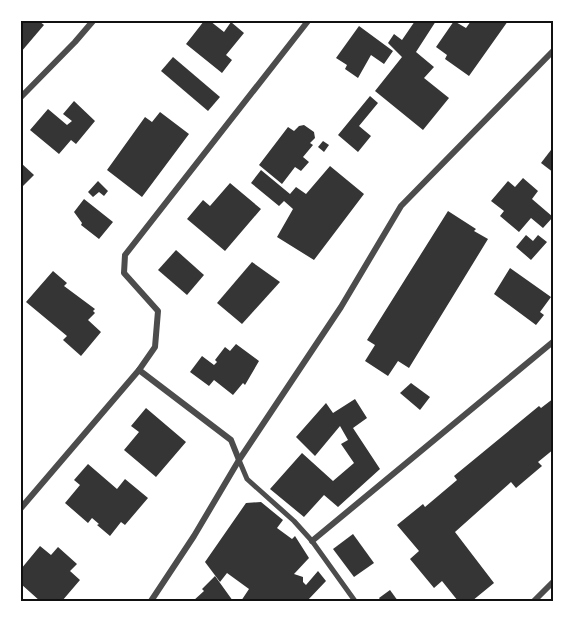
<svg xmlns="http://www.w3.org/2000/svg" width="575" height="622" viewBox="0 0 575 622" font-family="'Titillium Web',sans-serif">
	<style>
		.building { fill: #353535 }
		.lines { fill: none; stroke-linecap: round; stroke-linejoin: round }
		.pedestrian { stroke: #4c4c4c; stroke-width: 5 }
		.minor { stroke: #4c4c4c; stroke-width: 6 }
		.neatline { fill: none; stroke: #111; stroke-width: 2 }
	</style>
	<rect width="100%" height="100%" fill="#fff"/>
	<!-- building -->
	<g class="building">
		<path d="M 21,21 L 39,21 L 44,25 L 21,52 Z"/>
		<path d="M 204,21 L 210,21 L 224,32 L 231,22 L 244,33 L 226,55 L 232,60 L 222,73 L 186,44 Z"/>
		<path d="M 415,21 L 436,21 L 416,52 L 434,67 L 424,78 L 449,98 L 423,130 L 375,91 L 402,57 L 388,43 L 394,34 L 402,40 Z"/>
		<path d="M 454,21 L 466,28 L 471,21 L 508,21 L 469,76 L 445,59 L 447,55 L 436,47 Z"/>
		<path d="M 359,26 L 393,51 L 384,64 L 371,55 L 358,78 L 345,69 L 347,65 L 336,58 Z"/>
		<path d="M 173,57 L 220,97 L 208,111 L 161,71 Z"/>
		<path d="M 370,96 L 378,103 L 359,126 L 371,136 L 358,152 L 338,135 Z"/>
		<path d="M 74,101 L 95,121 L 76,144 L 71,140 L 59,154 L 30,130 L 48,109 L 67,125 L 72,121 L 63,114 Z"/>
		<path d="M 160,112 L 189,134 L 142,197 L 107,170 L 145,117 L 152,122 Z"/>
		<path d="M 304,125 L 314,132 L 315,138 L 310,143 L 313,145 L 303,157 L 309,162 L 301,171 L 295,167 L 282,184 L 259,165 L 288,127 L 294,131 L 299,126 Z"/>
		<path d="M 323,141 L 329,145 L 324,152 L 318,147 Z"/>
		<path d="M 554,146 L 554,173 L 541,163 Z"/>
		<path d="M 21,163 L 34,175 L 21,188 Z"/>
		<path d="M 330,166 L 364,194 L 314,260 L 277,237 L 293,209 L 284,201 L 279,206 L 251,183 L 261,170 L 290,194 L 296,187 L 306,194 Z"/>
		<path d="M 523,178 L 538,191 L 532,199 L 553,217 L 543,228 L 531,218 L 519,232 L 500,216 L 504,211 L 491,201 L 508,181 L 515,187 Z"/>
		<path d="M 98,181 L 108,191 L 104,196 L 99,192 L 93,197 L 88,192 Z"/>
		<path d="M 230,183 L 261,209 L 225,251 L 187,219 L 203,200 L 210,206 Z"/>
		<path d="M 84,199 L 113,222 L 99,239 L 81,225 L 82,223 L 74,212 Z"/>
		<path d="M 448,211 L 476,229 L 474,231 L 488,239 L 409,368 L 398,361 L 388,376 L 365,361 L 375,345 L 367,340 Z"/>
		<path d="M 526,235 L 533,241 L 538,235 L 547,242 L 531,260 L 516,247 Z"/>
		<path d="M 176,250 L 204,275 L 187,295 L 158,270 Z"/>
		<path d="M 252,262 L 280,282 L 242,324 L 217,303 Z"/>
		<path d="M 510,268 L 551,297 L 540,312 L 544,315 L 536,325 L 494,294 Z"/>
		<path d="M 53,271 L 67,283 L 64,286 L 95,309 L 93,311 L 95,313 L 88,320 L 101,332 L 81,356 L 63,340 L 67,336 L 26,302 Z"/>
		<path d="M 236,344 L 259,361 L 245,385 L 243,383 L 233,395 L 214,380 L 209,386 L 190,372 L 202,356 L 214,365 L 217,362 L 215,360 L 225,347 L 230,351 Z"/>
		<path d="M 411,383 L 430,397 L 420,410 L 400,393 Z"/>
		<path d="M 554,398 L 554,449 L 538,462 L 542,466 L 516,488 L 511,482 L 455,532 L 494,583 L 472,601 L 458,601 L 442,581 L 434,588 L 410,559 L 419,551 L 397,525 L 423,504 L 425,507 L 457,480 L 454,476 L 539,406 L 541,408 Z"/>
		<path d="M 355,399 L 367,418 L 353,428 L 380,469 L 338,507 L 324,495 L 304,517 L 270,489 L 302,453 L 333,481 L 354,463 L 341,444 L 348,440 L 340,426 L 315,456 L 296,437 L 326,403 L 333,413 Z"/>
		<path d="M 146,408 L 186,442 L 156,477 L 124,450 L 139,432 L 131,426 Z"/>
		<path d="M 88,464 L 117,489 L 125,479 L 148,498 L 125,525 L 121,522 L 110,536 L 97,525 L 99,524 L 92,518 L 88,523 L 65,503 L 80,485 L 74,480 Z"/>
		<path d="M 261,502 L 283,520 L 277,528 L 292,539 L 295,536 L 309,558 L 294,574 L 303,577 L 303,582 L 306,585 L 318,571 L 326,581 L 307,601 L 241,601 L 249,589 L 227,573 L 220,582 L 205,562 L 246,503 Z"/>
		<path d="M 353,534 L 374,563 L 354,577 L 333,549 Z"/>
		<path d="M 40,546 L 51,555 L 58,547 L 77,564 L 70,571 L 80,580 L 62,601 L 40,601 L 21,584 L 21,569 Z"/>
		<path d="M 215,576 L 233,601 L 193,601 L 204,591 L 202,589 Z"/>
		<path d="M 390,590 L 398,601 L 381,601 L 379,598 Z"/>
	</g>
	<g class="lines">
		<!-- pedestrian -->
		<path class="pedestrian" d="M 239,460 L 247,479 L 294,521 L 312,541 L 355,601"/>
		<!-- minor -->
		<g class="minor">
			<path d="M 21,97 L 75,42 L 93,21"/>
			<path d="M 139,370 L 231,440 L 239,460"/>
			<path d="M 21,508 L 139,370 L 155,347 L 158,311 L 124,273 L 125,255 L 308,21"/>
			<path d="M 312,541 L 554,341"/>
			<path d="M 151,601 L 194,536 L 239,460 L 341,307 L 401,206 L 554,50"/>
			<path d="M 534,601 L 554,581"/>
		</g>
	</g>
	<!-- border -->
	<rect width="575" height="622" fill="none" stroke="#ffffff" stroke-width="45"/>
	<rect x="22" y="22" width="530" height="578" class="neatline"/>
</svg>
